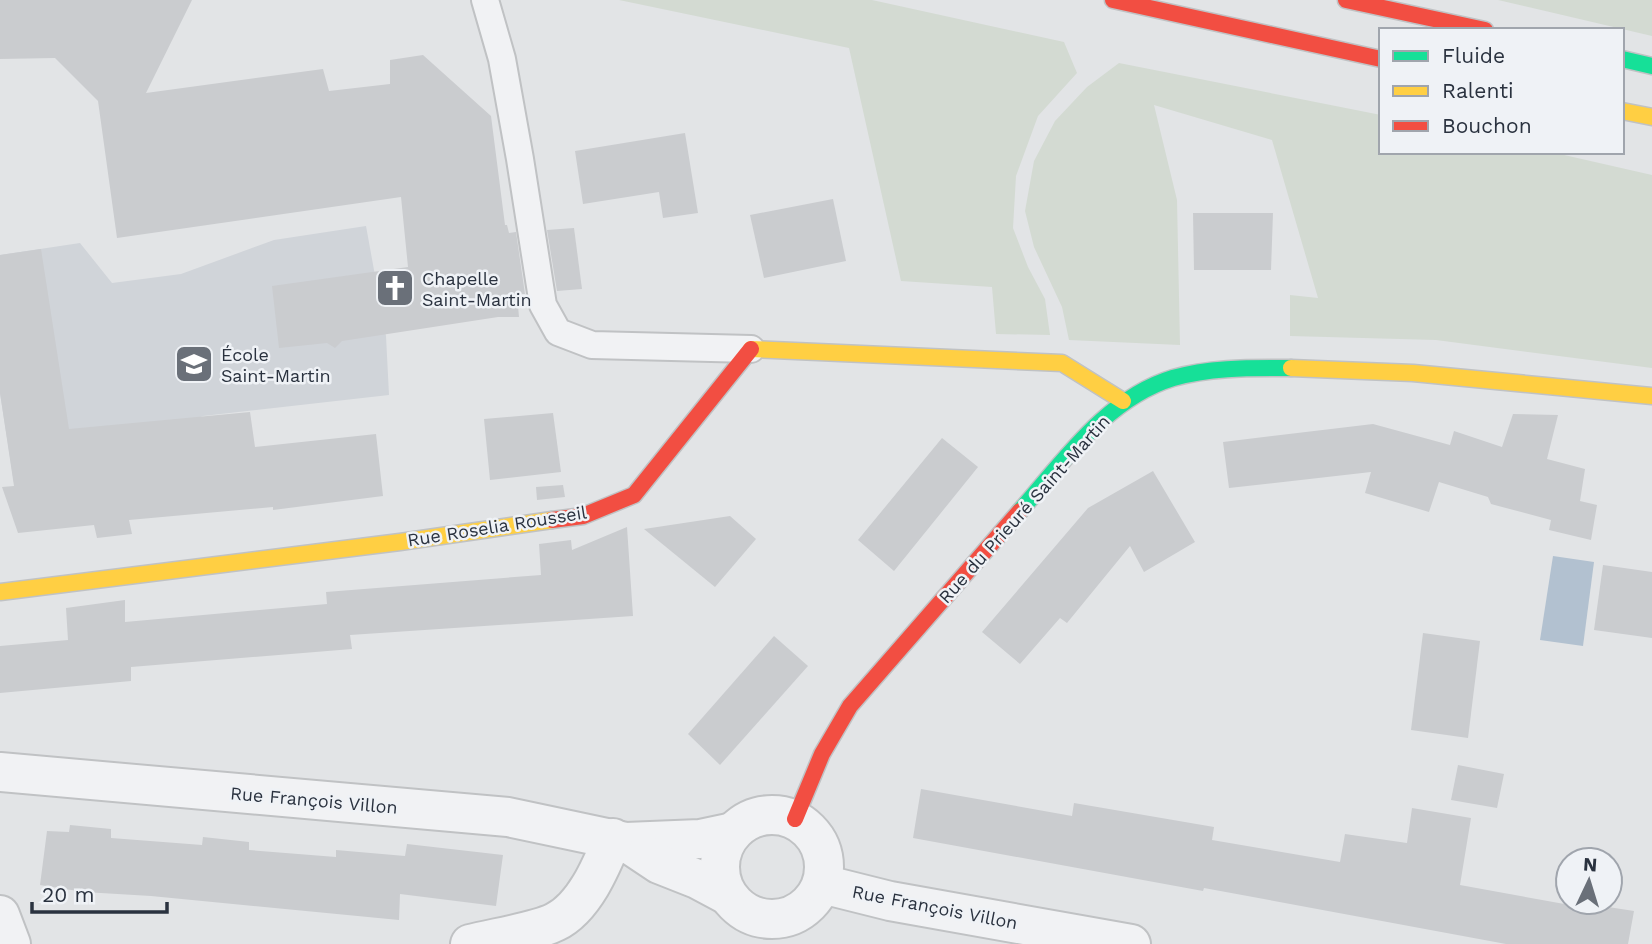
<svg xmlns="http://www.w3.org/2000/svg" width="1652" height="944" viewBox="0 0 1652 944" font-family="'Work Sans',sans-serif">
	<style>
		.built { fill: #d0d4d9 }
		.green { fill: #d3dad2 }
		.water { fill: #b2c1d0 }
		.building { fill: #cacccf }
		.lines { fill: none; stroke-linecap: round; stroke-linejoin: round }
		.lane-casing { stroke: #c0c2c4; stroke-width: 30 }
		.street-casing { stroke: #c0c2c4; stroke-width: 42 }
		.fast-casing { stroke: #c0c2c4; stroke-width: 19 }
		.slow-casing { stroke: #c0c2c4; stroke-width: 19 }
		.jam-casing { stroke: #c0c2c4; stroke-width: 19 }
		.lane { stroke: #f1f2f4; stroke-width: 26 }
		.street { stroke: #f1f2f4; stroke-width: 38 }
		.fast { stroke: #16e098; stroke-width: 16 }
		.slow { stroke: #ffcf43; stroke-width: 16 }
		.jam { stroke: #f24e42; stroke-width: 16 }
		.labels { text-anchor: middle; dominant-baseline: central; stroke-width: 5; stroke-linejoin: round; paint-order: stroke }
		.poi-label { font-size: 18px; fill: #2a323f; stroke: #eff2f6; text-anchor: start }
		.street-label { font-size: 18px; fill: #2a323f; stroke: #eff2f6 }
	</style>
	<rect width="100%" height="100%" fill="#e2e4e6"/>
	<!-- built -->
	<path class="built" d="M 366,226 L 386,336 L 389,395 L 203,416 L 14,483 L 0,393 L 0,255 L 80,243 L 112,283 L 181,274 L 274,240 Z"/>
	<!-- green -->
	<g class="green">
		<path d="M 619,0 L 872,0 L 1064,42 L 1077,73 L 1038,116 L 1016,176 L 1013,228 L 1028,267 L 1045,299 L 1050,335 L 996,334 L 992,287 L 901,281 L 849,48 Z"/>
		<path d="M 1498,0 L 1652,0 L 1652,36 Z"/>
		<path d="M 1119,63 L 1381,115 L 1381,152 L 1551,152 L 1652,175 L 1652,368 L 1436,340 L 1290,336 L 1290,295 L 1318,298 L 1272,140 L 1154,105 L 1177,200 L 1180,345 L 1069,340 L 1062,307 L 1034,247 L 1025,211 L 1034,161 L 1055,121 L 1087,87 Z"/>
	</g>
	<!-- water -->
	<path class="water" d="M 1553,556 L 1594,562 L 1583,646 L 1540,640 Z"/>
	<!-- building -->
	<g class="building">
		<path d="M 0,0 L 192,0 L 146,93 L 323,69 L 329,91 L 390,84 L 390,60 L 423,55 L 491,116 L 505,225 L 507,225 L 509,233 L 516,232 L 525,294 L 517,295 L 519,317 L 498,317 L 342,341 L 335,348 L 327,343 L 279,348 L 272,286 L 408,267 L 401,197 L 117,238 L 98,101 L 55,58 L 0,59 Z"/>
		<path d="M 685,133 L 698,213 L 663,218 L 659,192 L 583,204 L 575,151 Z"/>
		<path d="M 833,199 L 846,261 L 764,278 L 750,215 Z"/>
		<path d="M 1193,213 L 1273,213 L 1271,270 L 1194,270 Z"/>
		<path d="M 574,228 L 582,289 L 557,291 L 547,230 Z"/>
		<path d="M 41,249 L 69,429 L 250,412 L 255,447 L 376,434 L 383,496 L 273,510 L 273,507 L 129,520 L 132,534 L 97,538 L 94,525 L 18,533 L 2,487 L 14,486 L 0,393 L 0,255 Z"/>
		<path d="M 553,413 L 561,472 L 490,480 L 484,419 Z"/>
		<path d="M 1513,414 L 1558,415 L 1547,459 L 1585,469 L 1580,501 L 1597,505 L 1591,540 L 1549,530 L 1551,520 L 1491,504 L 1488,497 L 1439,482 L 1429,512 L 1365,493 L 1371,472 L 1229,488 L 1223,442 L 1373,424 L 1450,445 L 1454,431 L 1502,447 Z"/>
		<path d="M 942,438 L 978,467 L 894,571 L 858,540 Z"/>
		<path d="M 1153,471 L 1195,542 L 1144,572 L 1130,546 L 1067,623 L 1060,618 L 1020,664 L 982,632 L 1088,508 Z"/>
		<path d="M 563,485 L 565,497 L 537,500 L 536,487 Z"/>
		<path d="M 730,516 L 756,539 L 715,587 L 644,529 Z"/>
		<path d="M 627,527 L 633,616 L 350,635 L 352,649 L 131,667 L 131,681 L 0,693 L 0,646 L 68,640 L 66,608 L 125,600 L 125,622 L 327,604 L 326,592 L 541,575 L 539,544 L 571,540 L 572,550 Z"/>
		<path d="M 1603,565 L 1652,572 L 1652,638 L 1594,630 Z"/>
		<path d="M 1423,633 L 1480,641 L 1468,738 L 1411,730 Z"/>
		<path d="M 774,636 L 808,666 L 720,765 L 688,734 Z"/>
		<path d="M 1458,765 L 1504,774 L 1497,808 L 1451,800 Z"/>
		<path d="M 921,789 L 1072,816 L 1074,803 L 1214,827 L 1212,840 L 1340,862 L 1345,834 L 1407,843 L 1412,808 L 1471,818 L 1460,885 L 1581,907 L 1582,903 L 1634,911 L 1628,944 L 1506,944 L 1204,888 L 1203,891 L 913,838 Z"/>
		<path d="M 70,825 L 111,829 L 111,838 L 202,845 L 203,837 L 249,842 L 249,850 L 336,857 L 336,850 L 405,856 L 407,844 L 503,855 L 496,906 L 400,894 L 399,920 L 151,896 L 84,892 L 40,885 L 47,831 L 69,832 Z"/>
	</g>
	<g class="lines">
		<defs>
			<path id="lane" d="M 485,0 L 502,59 L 520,159 L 543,305 L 558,332 L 592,345 L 751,349"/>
			<g id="street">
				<path d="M 0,772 L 508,817 L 626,842 L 700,839 L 733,832"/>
				<circle cx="772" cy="867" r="52"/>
				<path d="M 626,842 L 659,864 L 697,879 L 727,895"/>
				<path d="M 822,884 L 890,901 L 1131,944"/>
				<path d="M 0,915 L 11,944"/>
				<path d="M 470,944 C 493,938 535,932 555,922 C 584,908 601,867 613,838"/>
			</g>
			<g id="fast">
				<path d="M 1622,59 L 1652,66"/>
				<path d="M 1020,511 C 1064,461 1107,398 1173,378 C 1211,367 1252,368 1291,368"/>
			</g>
			<g id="slow">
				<path d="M 1622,111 L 1652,117"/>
				<path d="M 751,349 L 1062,363 L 1123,401"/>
				<path d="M 1291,368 L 1413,373 L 1652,396"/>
				<path d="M 0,592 L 400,542 L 552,520"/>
			</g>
			<g id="jam">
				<path d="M 1113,0 L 1381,59"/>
				<path d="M 1346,0 L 1485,30"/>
				<path d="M 552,520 L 583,516 L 634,495 L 751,349"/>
				<path d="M 795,819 L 822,754 L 850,706 L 1020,511"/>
			</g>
		</defs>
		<!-- lane casing -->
		<use href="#lane" class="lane-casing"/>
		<!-- street casing -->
		<use href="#street" class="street-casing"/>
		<!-- fast casing -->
		<use href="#fast" class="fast-casing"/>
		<!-- slow casing -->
		<use href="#slow" class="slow-casing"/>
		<!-- jam casing -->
		<use href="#jam" class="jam-casing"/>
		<!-- lane -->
		<use href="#lane" class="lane"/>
		<!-- street -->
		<use href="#street" class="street"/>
		<!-- fast -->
		<use href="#fast" class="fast"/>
		<!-- slow -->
		<use href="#slow" class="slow"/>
		<!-- jam -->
		<use href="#jam" class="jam"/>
	</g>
	<!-- icons -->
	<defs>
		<symbol id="church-square" viewBox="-11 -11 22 22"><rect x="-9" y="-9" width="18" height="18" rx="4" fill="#6a7079" stroke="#eff2f6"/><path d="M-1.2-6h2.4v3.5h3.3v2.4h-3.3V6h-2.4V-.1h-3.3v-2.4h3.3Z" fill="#fff"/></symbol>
		<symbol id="school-square" viewBox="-11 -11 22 22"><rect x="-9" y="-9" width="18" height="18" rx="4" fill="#6a7079" stroke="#eff2f6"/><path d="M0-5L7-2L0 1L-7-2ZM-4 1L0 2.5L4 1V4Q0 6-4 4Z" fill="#fff"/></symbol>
	</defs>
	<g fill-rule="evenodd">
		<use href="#church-square" x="373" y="266" width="44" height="44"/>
		<use href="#school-square" x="172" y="342" width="44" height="44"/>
	</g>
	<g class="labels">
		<!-- poi labels -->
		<g class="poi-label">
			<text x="422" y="278">Chapelle<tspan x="422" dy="21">Saint-Martin</tspan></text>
			<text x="221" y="354">École<tspan x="221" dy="21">Saint-Martin</tspan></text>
		</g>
		<!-- street labels -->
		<g class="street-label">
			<text transform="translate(1024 509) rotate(-48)">Rue du Prieuré Saint-Martin</text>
			<text transform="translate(497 526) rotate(-9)">Rue Roselia Rousseil</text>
			<text transform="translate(314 800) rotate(5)">Rue François Villon</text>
			<text transform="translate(935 907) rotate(11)">Rue François Villon</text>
		</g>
	</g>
	<!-- legend -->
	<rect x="1379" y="28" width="245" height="126" fill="#eff2f6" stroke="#a0a5ad" stroke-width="2"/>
	<rect x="1393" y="51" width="35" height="10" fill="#16e098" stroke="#a0a5ad" stroke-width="2"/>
	<text x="1442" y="63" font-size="21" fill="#2a323f">Fluide</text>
	<rect x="1393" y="86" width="35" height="10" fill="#ffcf43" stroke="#a0a5ad" stroke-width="2"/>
	<text x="1442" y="98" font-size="21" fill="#2a323f">Ralenti</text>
	<rect x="1393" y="121" width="35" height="10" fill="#f24e42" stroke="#a0a5ad" stroke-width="2"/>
	<text x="1442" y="133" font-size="21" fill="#2a323f">Bouchon</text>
	<!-- north arrow -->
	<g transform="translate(1589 881) rotate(4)"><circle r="33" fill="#eff2f6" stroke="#a0a5ad" stroke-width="2"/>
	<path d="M0-5L12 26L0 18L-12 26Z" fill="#6a7079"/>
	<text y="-10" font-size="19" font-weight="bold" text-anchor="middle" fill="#2a323f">N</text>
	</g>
	<!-- scale -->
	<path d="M32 902v10h135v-10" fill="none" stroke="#2a323f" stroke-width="3.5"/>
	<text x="42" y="902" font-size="21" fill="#2a323f" stroke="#eff2f6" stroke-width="5" paint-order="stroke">20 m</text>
</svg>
